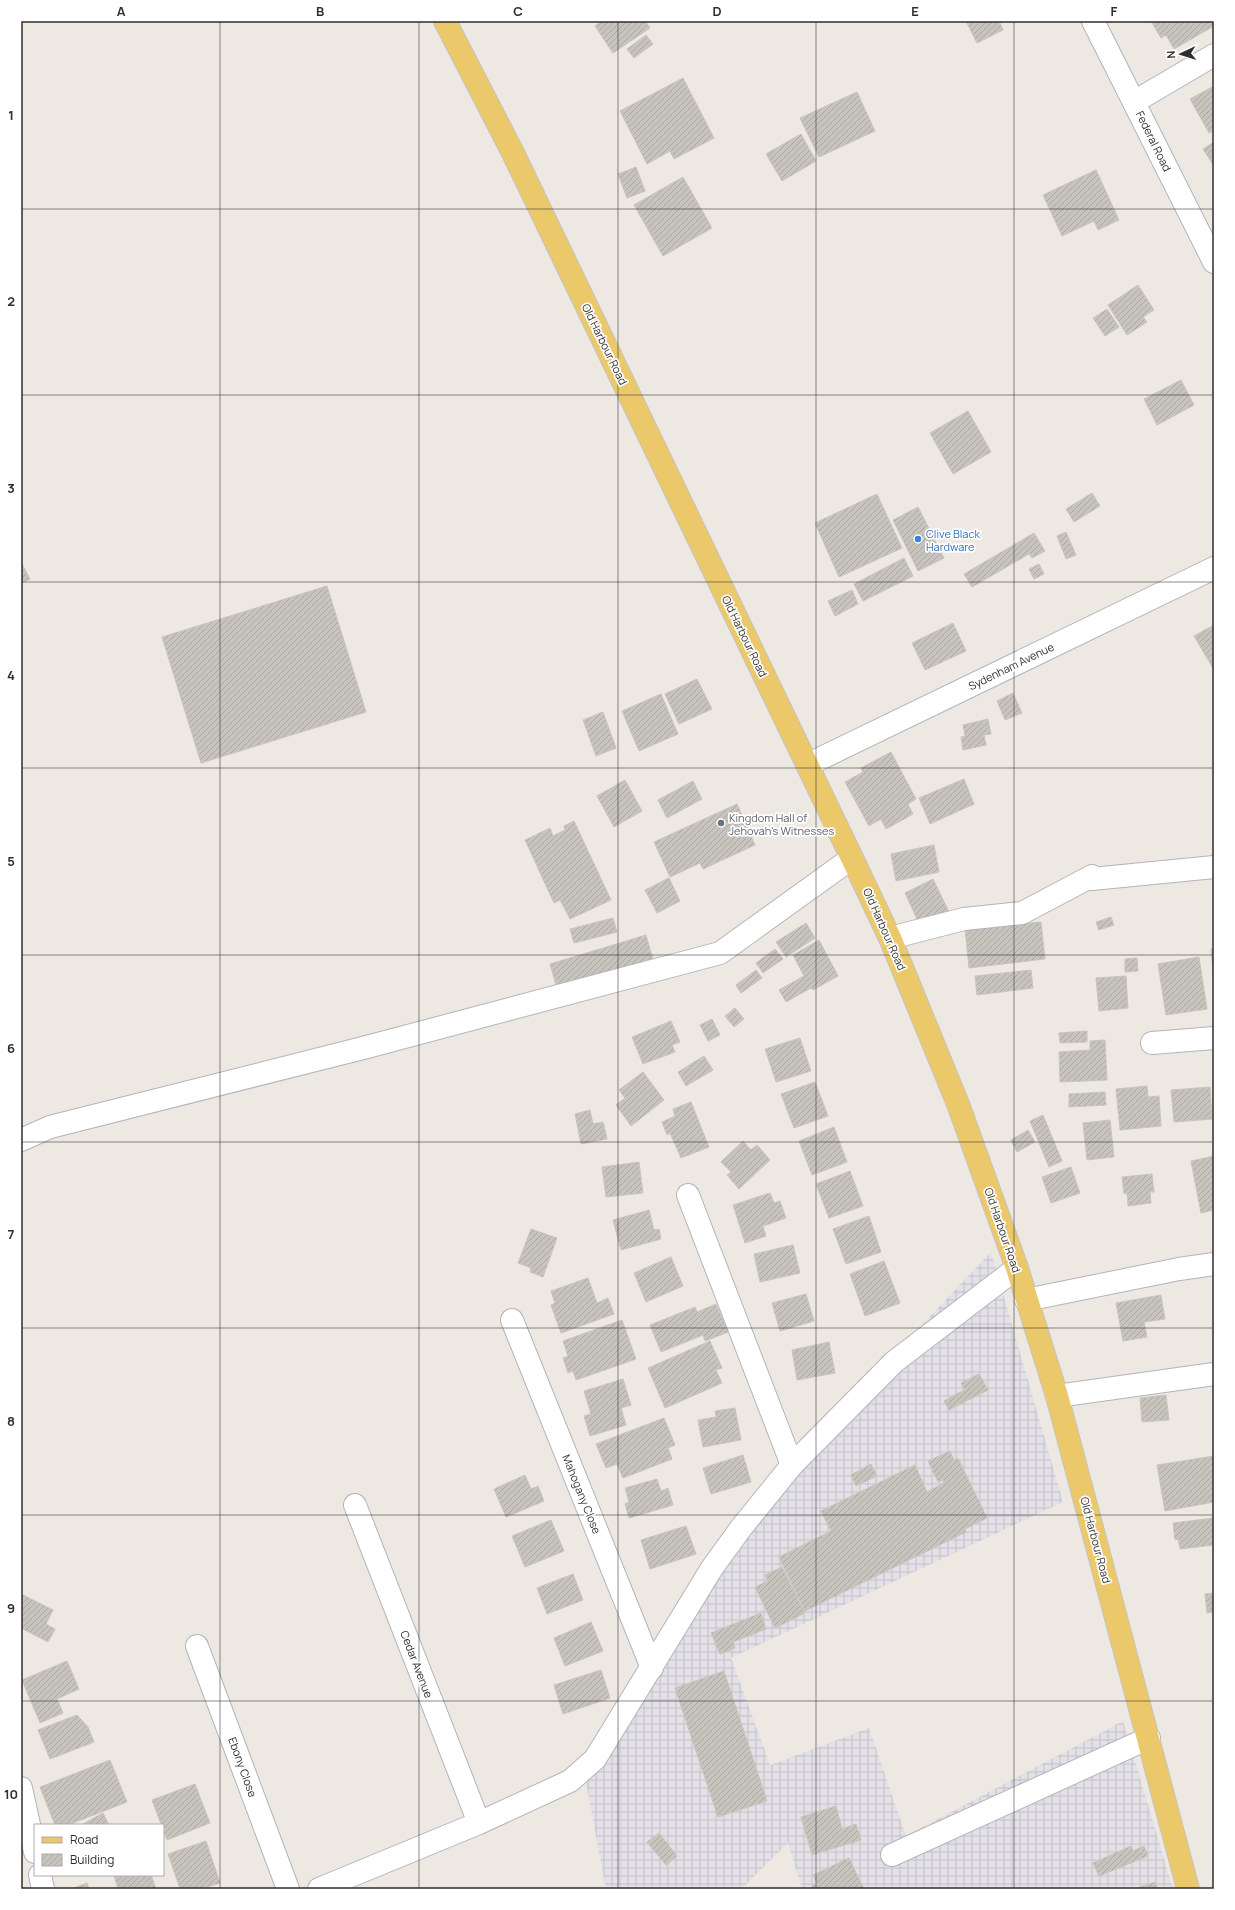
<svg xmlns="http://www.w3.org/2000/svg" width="1235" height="1910" viewBox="0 0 1235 1910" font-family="Manrope,sans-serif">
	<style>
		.industrial { fill: url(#industrial-grid) }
		.building { fill: url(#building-hatch); stroke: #cac4bb }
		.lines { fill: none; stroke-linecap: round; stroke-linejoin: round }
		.street-casing { stroke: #b2b4bd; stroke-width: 24 }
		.primary-casing { stroke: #c4c4c4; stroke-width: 24 }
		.street { stroke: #fff; stroke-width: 22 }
		.primary { stroke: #ebc86a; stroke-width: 22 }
		.grid { fill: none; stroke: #2e2e2e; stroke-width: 1; stroke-opacity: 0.55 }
		.shop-dot { fill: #3f7fe0; stroke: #fff; stroke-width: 1.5 }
		.worship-dot { fill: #6b7280; stroke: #fff; stroke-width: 1.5 }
		.labels { text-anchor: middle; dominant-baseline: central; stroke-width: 3.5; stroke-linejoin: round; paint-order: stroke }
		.street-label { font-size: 11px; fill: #2e2e2e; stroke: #fff }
		.shop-label { font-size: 11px; fill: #366cbe; stroke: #fff; text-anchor: start }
		.worship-label { font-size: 11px; fill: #5b616d; stroke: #fff; text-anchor: start }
		.neatline { fill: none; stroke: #2e2e2e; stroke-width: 1.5 }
		.grid-label { font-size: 13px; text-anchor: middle; font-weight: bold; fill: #2e2e2e }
	</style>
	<defs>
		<pattern id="industrial-grid" width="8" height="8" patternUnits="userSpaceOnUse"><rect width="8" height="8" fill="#e3e1e8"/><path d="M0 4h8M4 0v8" fill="none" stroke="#c3c1c7"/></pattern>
		<pattern id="building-hatch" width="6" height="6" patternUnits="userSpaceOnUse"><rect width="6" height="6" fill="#c7c3bd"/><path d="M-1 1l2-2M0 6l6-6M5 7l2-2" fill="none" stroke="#aba8a3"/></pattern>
	</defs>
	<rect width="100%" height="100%" fill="#eee8e2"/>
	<!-- industrial -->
	<path class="industrial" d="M 991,1252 L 1063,1502 L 731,1658 L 770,1765 L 869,1728 L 906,1836 L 1123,1721 L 1173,1889 L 802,1889 L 788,1843 L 741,1889 L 606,1889 L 582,1761 L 718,1541 Z"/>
	<!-- building -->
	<g class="building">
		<path d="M 602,21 L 645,21 L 650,28 L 613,53 L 595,26 Z"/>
		<path d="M 966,21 L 999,21 L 1003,30 L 977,43 Z"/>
		<path d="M 1151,21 L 1214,21 L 1214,26 L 1174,49 L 1166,35 L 1161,38 Z"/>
		<path d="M 646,35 L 653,44 L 634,58 L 627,49 Z"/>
		<path d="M 683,78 L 714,138 L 674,159 L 670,151 L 647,164 L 620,111 Z"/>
		<path d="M 1214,86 L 1214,130 L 1209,133 L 1190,99 Z"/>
		<path d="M 857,92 L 875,131 L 819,157 L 800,118 Z"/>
		<path d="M 801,134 L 816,161 L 782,181 L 766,154 Z"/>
		<path d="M 1214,142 L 1214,166 L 1203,149 Z"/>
		<path d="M 636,167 L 645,191 L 627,198 L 618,174 Z"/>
		<path d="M 1096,170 L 1119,220 L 1098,230 L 1094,221 L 1062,236 L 1043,195 Z"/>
		<path d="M 683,177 L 712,228 L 663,256 L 634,205 Z"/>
		<path d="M 1138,285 L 1154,310 L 1143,317 L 1147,322 L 1127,335 L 1108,305 Z"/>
		<path d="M 1107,309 L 1119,327 L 1105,336 L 1093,318 Z"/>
		<path d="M 1181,380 L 1194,405 L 1157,425 L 1144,399 Z"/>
		<path d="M 968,411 L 991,452 L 953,474 L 930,433 Z"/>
		<path d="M 1092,493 L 1100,506 L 1074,522 L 1066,509 Z"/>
		<path d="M 877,494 L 902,548 L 839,577 L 815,523 Z"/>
		<path d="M 918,507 L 944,558 L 918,571 L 893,520 Z"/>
		<path d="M 1066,532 L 1076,555 L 1066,559 L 1057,536 Z"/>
		<path d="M 1034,533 L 1045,551 L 1032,558 L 1029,554 L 972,587 L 964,574 Z"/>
		<path d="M 904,558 L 913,576 L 863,601 L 854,584 Z"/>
		<path d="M 21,562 L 30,579 L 21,583 Z"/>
		<path d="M 1039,564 L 1044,574 L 1034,579 L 1029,569 Z"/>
		<path d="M 327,586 L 366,712 L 201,763 L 162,637 Z"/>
		<path d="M 852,590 L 858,604 L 835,616 L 828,601 Z"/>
		<path d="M 953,623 L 966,651 L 925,670 L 912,643 Z"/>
		<path d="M 1214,625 L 1214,670 L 1194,636 Z"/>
		<path d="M 697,679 L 712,709 L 679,724 L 665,694 Z"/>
		<path d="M 1013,693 L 1022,713 L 1005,720 L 997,701 Z"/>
		<path d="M 661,694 L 678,734 L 639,751 L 622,711 Z"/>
		<path d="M 603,712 L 616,748 L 596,756 L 583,720 Z"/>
		<path d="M 988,719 L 991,734 L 984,735 L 986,745 L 963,750 L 961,737 L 965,736 L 963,725 Z"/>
		<path d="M 891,752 L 916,799 L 908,804 L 913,814 L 886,829 L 881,819 L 869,826 L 845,782 L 863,772 L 861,768 Z"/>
		<path d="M 964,779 L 974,804 L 930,824 L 919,798 Z"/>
		<path d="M 625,780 L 642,811 L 614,827 L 597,796 Z"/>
		<path d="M 693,781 L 702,799 L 667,818 L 658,800 Z"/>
		<path d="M 737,804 L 755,845 L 703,869 L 700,863 L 670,877 L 654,842 Z"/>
		<path d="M 574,821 L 611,900 L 570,919 L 560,900 L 554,903 L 525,840 L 550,828 L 553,836 L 565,830 L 564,826 Z"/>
		<path d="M 934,845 L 939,872 L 896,881 L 891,854 Z"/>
		<path d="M 669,878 L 680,901 L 657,913 L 645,890 Z"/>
		<path d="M 933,879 L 951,916 L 922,930 L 905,893 Z"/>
		<path d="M 1019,917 L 1020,924 L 1041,922 L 1045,959 L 969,968 L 964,919 Z"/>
		<path d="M 1111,917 L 1114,925 L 1099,930 L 1096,922 Z"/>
		<path d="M 613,918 L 617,932 L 574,943 L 570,929 Z"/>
		<path d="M 806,923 L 815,938 L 786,957 L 776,942 Z"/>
		<path d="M 646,935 L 654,963 L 558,992 L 550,964 Z"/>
		<path d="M 819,940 L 838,976 L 813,990 L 811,988 L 786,1002 L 779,990 L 804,976 L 793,955 Z"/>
		<path d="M 775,949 L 783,959 L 763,973 L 756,963 Z"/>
		<path d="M 1211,949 L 1214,949 L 1214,984 Z"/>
		<path d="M 1199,957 L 1207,1009 L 1166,1015 L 1158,964 Z"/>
		<path d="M 1137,958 L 1138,971 L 1125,972 L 1125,959 Z"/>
		<path d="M 756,970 L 762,978 L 741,993 L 736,985 Z"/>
		<path d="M 1031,970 L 1033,988 L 977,995 L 975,976 Z"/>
		<path d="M 1126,976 L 1128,1008 L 1099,1011 L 1096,978 Z"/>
		<path d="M 735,1008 L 744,1019 L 734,1027 L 725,1016 Z"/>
		<path d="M 712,1019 L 720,1035 L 708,1041 L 700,1025 Z"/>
		<path d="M 671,1021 L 680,1042 L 672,1045 L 675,1052 L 643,1064 L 632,1037 Z"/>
		<path d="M 1087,1031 L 1087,1042 L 1060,1043 L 1059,1033 Z"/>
		<path d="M 800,1038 L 811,1071 L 776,1082 L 765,1049 Z"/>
		<path d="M 1105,1040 L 1107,1080 L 1060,1082 L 1059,1052 L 1090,1050 L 1090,1041 Z"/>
		<path d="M 704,1056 L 713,1070 L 686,1086 L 678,1072 Z"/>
		<path d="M 643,1072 L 664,1100 L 631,1126 L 616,1105 L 625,1098 L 619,1090 Z"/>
		<path d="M 815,1082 L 828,1116 L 794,1128 L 781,1094 Z"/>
		<path d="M 1147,1086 L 1148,1097 L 1159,1096 L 1161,1126 L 1120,1130 L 1116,1089 Z"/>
		<path d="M 1210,1087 L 1212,1119 L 1174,1122 L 1171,1090 Z"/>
		<path d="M 1105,1092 L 1106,1105 L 1069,1107 L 1069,1094 Z"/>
		<path d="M 691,1102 L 709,1147 L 681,1158 L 670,1133 L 667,1135 L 662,1122 L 675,1116 L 673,1109 Z"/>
		<path d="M 590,1110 L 593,1124 L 603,1122 L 607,1139 L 581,1144 L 575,1114 Z"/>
		<path d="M 1043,1115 L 1062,1161 L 1049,1167 L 1030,1121 Z"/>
		<path d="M 1110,1120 L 1114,1157 L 1087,1160 L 1083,1123 Z"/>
		<path d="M 834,1127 L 847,1162 L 812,1175 L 799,1141 Z"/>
		<path d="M 1028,1130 L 1035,1142 L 1017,1152 L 1011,1140 Z"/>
		<path d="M 743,1141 L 751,1150 L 757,1145 L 770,1160 L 739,1189 L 727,1175 L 731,1172 L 721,1162 Z"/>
		<path d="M 1214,1156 L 1214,1210 L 1201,1213 L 1191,1161 Z"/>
		<path d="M 639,1162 L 643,1193 L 606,1197 L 602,1167 Z"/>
		<path d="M 1071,1167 L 1080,1193 L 1051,1203 L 1042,1177 Z"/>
		<path d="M 850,1171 L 863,1206 L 829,1218 L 816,1184 Z"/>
		<path d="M 1152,1174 L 1154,1192 L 1150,1192 L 1151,1203 L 1128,1206 L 1127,1193 L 1124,1194 L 1122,1177 Z"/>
		<path d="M 770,1193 L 774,1203 L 780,1201 L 786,1218 L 763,1226 L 766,1236 L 745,1243 L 733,1205 Z"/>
		<path d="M 649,1210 L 654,1230 L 659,1229 L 661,1239 L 621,1250 L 613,1220 Z"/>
		<path d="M 869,1216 L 881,1252 L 846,1264 L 833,1229 Z"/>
		<path d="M 531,1229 L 557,1238 L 543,1277 L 530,1272 L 531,1268 L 518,1263 Z"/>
		<path d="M 793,1245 L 800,1273 L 760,1282 L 754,1254 Z"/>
		<path d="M 671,1257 L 683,1286 L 646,1302 L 634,1273 Z"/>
		<path d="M 884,1261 L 900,1303 L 865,1316 L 850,1274 Z"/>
		<path d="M 588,1278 L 597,1303 L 608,1298 L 614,1314 L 561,1333 L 551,1305 L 555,1303 L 551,1291 Z"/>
		<path d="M 806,1294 L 814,1321 L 780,1331 L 772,1303 Z"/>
		<path d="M 1161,1295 L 1165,1319 L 1144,1322 L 1147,1337 L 1123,1341 L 1116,1303 Z"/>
		<path d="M 716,1304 L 728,1332 L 705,1341 L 703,1335 L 661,1352 L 650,1325 L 695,1307 L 697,1312 Z"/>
		<path d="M 622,1320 L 636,1359 L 576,1380 L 573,1371 L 568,1373 L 563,1358 L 568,1356 L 563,1341 Z"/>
		<path d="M 710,1341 L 722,1368 L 716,1370 L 722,1383 L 665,1408 L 648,1368 Z"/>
		<path d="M 829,1342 L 835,1373 L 797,1380 L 792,1350 Z"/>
		<path d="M 979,1374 L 988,1390 L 949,1410 L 944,1401 L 964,1390 L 961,1383 Z"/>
		<path d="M 623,1379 L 631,1405 L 621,1408 L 626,1425 L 590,1436 L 584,1416 L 591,1414 L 584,1391 Z"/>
		<path d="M 1166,1395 L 1169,1420 L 1142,1422 L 1140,1398 Z"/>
		<path d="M 735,1408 L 741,1440 L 703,1447 L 698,1420 L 716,1417 L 715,1411 Z"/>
		<path d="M 664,1418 L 675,1445 L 668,1448 L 672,1459 L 623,1478 L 617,1464 L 606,1468 L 596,1444 Z"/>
		<path d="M 950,1451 L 954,1460 L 958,1458 L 987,1518 L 965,1529 L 966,1532 L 805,1611 L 779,1557 L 831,1531 L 821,1511 L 915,1465 L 927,1492 L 944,1483 L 943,1480 L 938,1482 L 928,1461 Z"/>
		<path d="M 743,1455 L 751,1482 L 711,1494 L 703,1468 Z"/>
		<path d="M 1214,1456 L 1214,1502 L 1165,1511 L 1157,1465 Z"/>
		<path d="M 871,1464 L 877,1476 L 856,1486 L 851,1475 Z"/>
		<path d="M 525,1475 L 531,1489 L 538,1486 L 544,1501 L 506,1517 L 494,1489 Z"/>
		<path d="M 657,1479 L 661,1491 L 668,1488 L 673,1505 L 629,1518 L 625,1504 L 629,1502 L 625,1488 Z"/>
		<path d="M 1214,1518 L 1214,1545 L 1180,1549 L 1178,1539 L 1175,1540 L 1173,1523 Z"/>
		<path d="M 551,1520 L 564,1551 L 525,1567 L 512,1536 Z"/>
		<path d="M 686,1526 L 696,1554 L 650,1569 L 641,1540 Z"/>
		<path d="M 782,1567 L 805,1613 L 775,1628 L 755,1587 L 768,1581 L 765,1575 Z"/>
		<path d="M 573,1574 L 583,1600 L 547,1614 L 537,1588 Z"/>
		<path d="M 1214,1593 L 1214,1612 L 1207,1613 L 1205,1594 Z"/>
		<path d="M 21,1594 L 53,1610 L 46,1624 L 55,1629 L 48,1642 L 21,1628 Z"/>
		<path d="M 761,1613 L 766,1629 L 733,1642 L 735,1648 L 720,1654 L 711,1633 Z"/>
		<path d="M 591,1622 L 603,1651 L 565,1666 L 554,1638 Z"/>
		<path d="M 67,1661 L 79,1689 L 57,1699 L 63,1713 L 40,1723 L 22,1680 Z"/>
		<path d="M 601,1670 L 610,1698 L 563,1714 L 554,1685 Z"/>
		<path d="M 724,1671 L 767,1801 L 718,1817 L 675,1688 Z"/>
		<path d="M 77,1715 L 88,1727 L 94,1742 L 50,1759 L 38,1730 Z"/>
		<path d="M 110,1760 L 127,1802 L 68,1825 L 55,1825 L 40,1787 Z"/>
		<path d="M 195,1784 L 210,1823 L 167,1840 L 152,1800 Z"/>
		<path d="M 836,1806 L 842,1829 L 856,1824 L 861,1840 L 812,1855 L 801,1817 Z"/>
		<path d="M 103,1813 L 109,1825 L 81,1825 Z"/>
		<path d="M 659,1833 L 677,1856 L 666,1865 L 647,1842 Z"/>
		<path d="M 206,1841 L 220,1883 L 201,1889 L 180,1889 L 168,1854 Z"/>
		<path d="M 1131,1846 L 1133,1851 L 1144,1846 L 1148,1856 L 1099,1876 L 1093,1863 Z"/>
		<path d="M 849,1858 L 864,1889 L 814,1889 L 812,1886 L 817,1884 L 813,1875 Z"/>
		<path d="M 114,1875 L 151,1875 L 156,1889 L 118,1889 Z"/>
		<path d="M 1155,1882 L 1158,1889 L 1137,1889 L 1137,1888 Z"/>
		<path d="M 87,1883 L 89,1889 L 71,1889 Z"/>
	</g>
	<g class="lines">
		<defs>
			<g id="street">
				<path d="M 1093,21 L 1214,262"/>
				<path d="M 1134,102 L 1214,55"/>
				<path d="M 807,765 L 1214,568"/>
				<path d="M 890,938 L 964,919 L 1022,913 L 1092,876 L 1092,879 L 1214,867"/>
				<path d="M 1152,1043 L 1214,1038"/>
				<path d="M 21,1140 L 50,1127 L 363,1048 L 720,953 L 852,858"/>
				<path d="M 688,1195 L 792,1465"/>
				<path d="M 1026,1300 L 1179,1269 L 1214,1264"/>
				<path d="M 512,1320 L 652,1668"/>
				<path d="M 1057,1396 L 1214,1374"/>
				<path d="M 355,1505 L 479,1823"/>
				<path d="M 197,1646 L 288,1889"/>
				<path d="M 21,1788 L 35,1852"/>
				<path d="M 892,1855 L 1149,1738"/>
				<path d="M 40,1875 L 43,1889"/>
				<path d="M 319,1889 L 479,1823 L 570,1781 L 595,1759 L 712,1568 L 741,1528 L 792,1465 L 894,1362 L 1017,1268"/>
			</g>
			<path id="primary" d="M 445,21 L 513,153 L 852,858 L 890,938 L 958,1104 L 1017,1268 L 1057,1396 L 1188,1889"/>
		</defs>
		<!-- street casing -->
		<use href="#street" class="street-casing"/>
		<!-- primary casing -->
		<use href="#primary" class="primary-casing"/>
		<!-- street -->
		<use href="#street" class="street"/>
		<!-- primary -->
		<use href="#primary" class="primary"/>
	</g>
	<!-- grid -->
	<path class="grid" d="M 220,21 L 220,1889M 419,21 L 419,1889M 618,21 L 618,1889M 816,21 L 816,1889M 1014,21 L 1014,1889M 21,209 L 1214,209M 21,395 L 1214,395M 21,582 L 1214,582M 21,768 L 1214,768M 21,955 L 1214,955M 21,1142 L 1214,1142M 21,1328 L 1214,1328M 21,1515 L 1214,1515M 21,1701 L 1214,1701"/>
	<!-- markers -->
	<circle class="shop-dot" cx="918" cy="539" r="4"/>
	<circle class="worship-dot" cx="721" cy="823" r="4"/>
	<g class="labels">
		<!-- street labels -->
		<g class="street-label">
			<text transform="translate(1154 141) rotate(64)">Federal Road</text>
			<text transform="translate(605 344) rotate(64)">Old Harbour Road</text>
			<text transform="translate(745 636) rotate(64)">Old Harbour Road</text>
			<text transform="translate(1011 666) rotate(-26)">Sydenham Avenue</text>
			<text transform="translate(885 929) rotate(66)">Old Harbour Road</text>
			<text transform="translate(1003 1230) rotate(71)">Old Harbour Road</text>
			<text transform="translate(582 1494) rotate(68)">Mahogany Close</text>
			<text transform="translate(1096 1540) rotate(75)">Old Harbour Road</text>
			<text transform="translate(417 1664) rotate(69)">Cedar Avenue</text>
			<text transform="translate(243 1767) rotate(70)">Ebony Close</text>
		</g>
		<!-- shop labels -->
		<g class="shop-label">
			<text x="926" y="533">Clive Black<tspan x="926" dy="13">Hardware</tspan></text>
		</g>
		<!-- worship labels -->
		<g class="worship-label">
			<text x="729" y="817">Kingdom Hall of<tspan x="729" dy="13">Jehovah's Witnesses</tspan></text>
		</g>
	</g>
	<!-- border -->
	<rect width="1235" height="1910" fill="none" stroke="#ffffff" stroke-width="44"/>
	<!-- legend -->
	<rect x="34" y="1824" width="130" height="52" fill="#ffffff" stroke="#ababab"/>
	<rect x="42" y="1837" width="20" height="6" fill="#ebc86a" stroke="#ababab"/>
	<text x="70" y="1844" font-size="12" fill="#2e2e2e">Road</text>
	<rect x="42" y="1854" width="20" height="12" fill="url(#building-hatch)" stroke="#ababab"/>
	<text x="70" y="1864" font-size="12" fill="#2e2e2e">Building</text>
	<!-- north arrow -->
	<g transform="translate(1181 54) rotate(266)" stroke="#ffffff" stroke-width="3" paint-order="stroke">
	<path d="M0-3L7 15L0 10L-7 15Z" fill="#2e2e2e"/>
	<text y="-6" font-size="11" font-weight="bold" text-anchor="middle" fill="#2e2e2e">N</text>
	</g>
	<rect x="22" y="22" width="1191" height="1866" class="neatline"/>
	<g class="grid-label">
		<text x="121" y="16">A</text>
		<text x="320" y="16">B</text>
		<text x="518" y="16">C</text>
		<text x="717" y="16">D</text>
		<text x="915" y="16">E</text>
		<text x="1114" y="16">F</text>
		<text x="11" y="120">1</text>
		<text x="11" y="306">2</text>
		<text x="11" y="493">3</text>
		<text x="11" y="680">4</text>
		<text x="11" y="866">5</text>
		<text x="11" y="1053">6</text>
		<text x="11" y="1239">7</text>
		<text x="11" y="1426">8</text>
		<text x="11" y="1613">9</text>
		<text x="11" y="1799">10</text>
	</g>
</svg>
